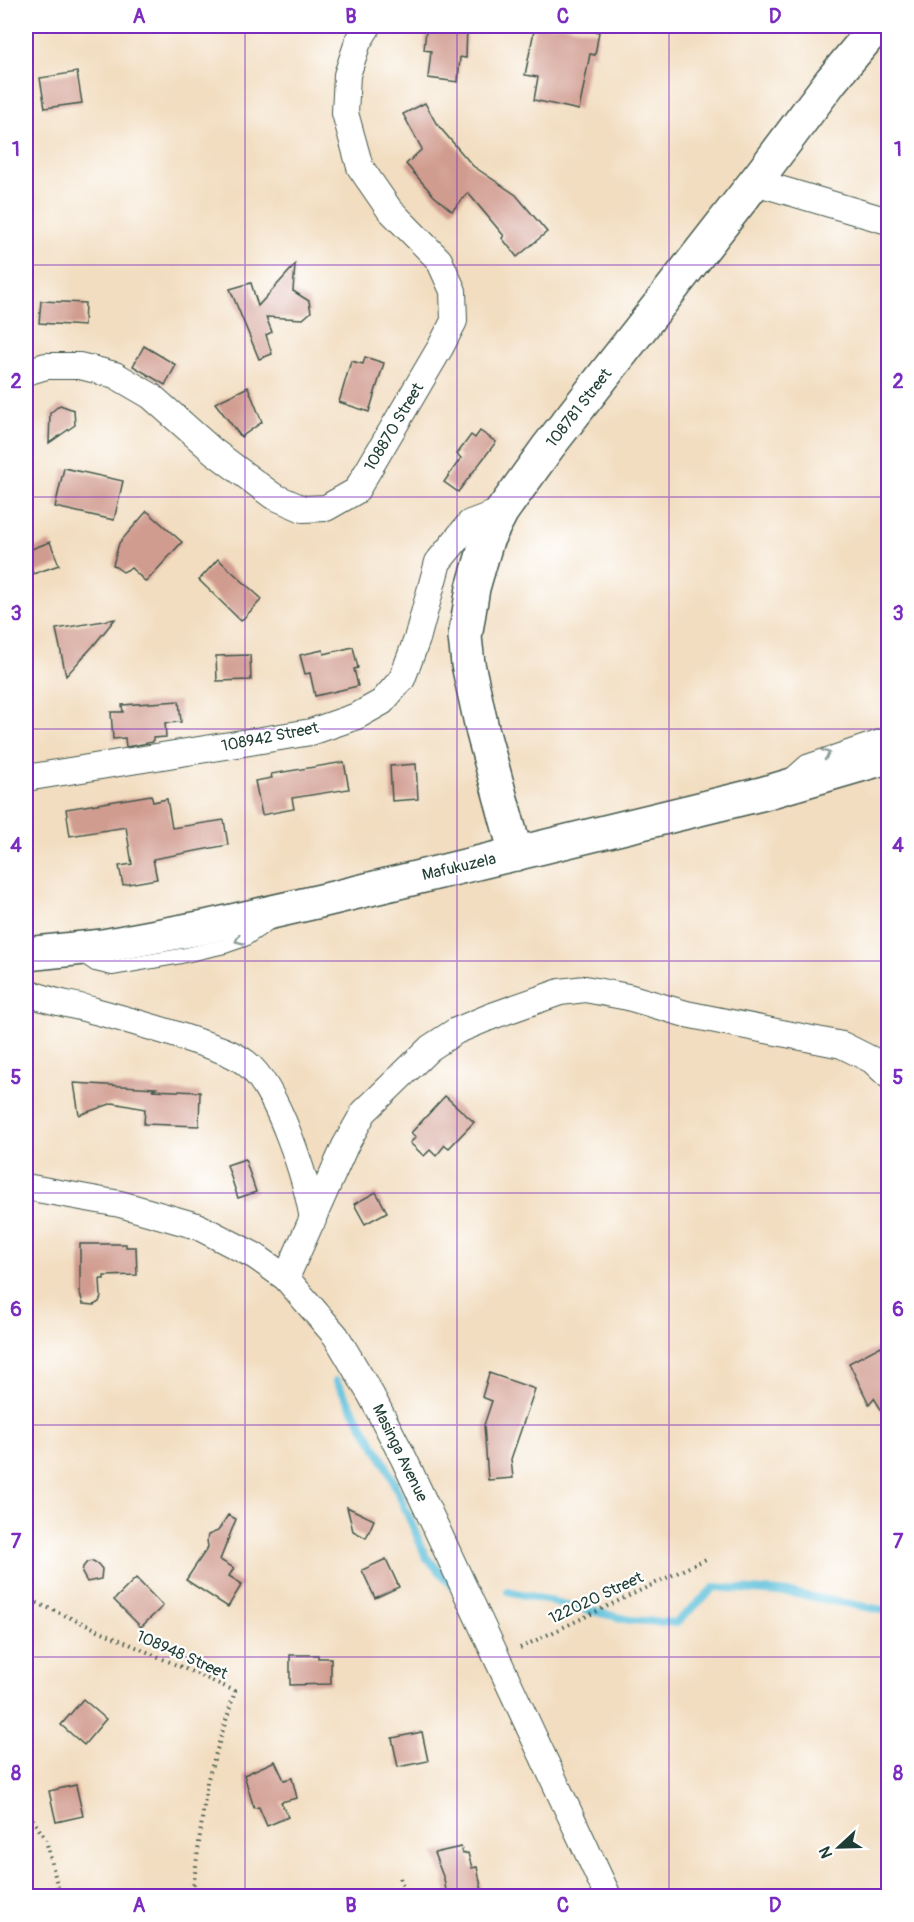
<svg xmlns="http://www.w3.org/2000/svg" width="914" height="1922" viewBox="0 0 914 1922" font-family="Pangolin,sans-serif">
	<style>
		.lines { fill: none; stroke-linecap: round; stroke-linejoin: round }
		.stream { stroke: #5cbfda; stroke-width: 8 }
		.building { fill: #d19c90 }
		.lane-casing { stroke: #3f5549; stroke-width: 16 }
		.street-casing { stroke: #3f5549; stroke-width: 28 }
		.secondary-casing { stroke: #3f5549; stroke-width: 36 }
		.path { stroke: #3f5549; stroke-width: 4; stroke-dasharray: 1.5 4.5; stroke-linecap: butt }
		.lane { stroke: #fff; stroke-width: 14 }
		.street { stroke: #fff; stroke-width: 26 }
		.secondary { stroke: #fff; stroke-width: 33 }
		.oneway { stroke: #8f9e9a }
		.grid { fill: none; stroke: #7b2cbf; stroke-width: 1.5; stroke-opacity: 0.55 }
		.labels { text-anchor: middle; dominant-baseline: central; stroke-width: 4.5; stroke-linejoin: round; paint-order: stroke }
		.street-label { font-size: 16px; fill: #1f3d34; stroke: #fff }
		.neatline { fill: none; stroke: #7b2cbf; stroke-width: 2 }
		.grid-label { font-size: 20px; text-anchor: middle; font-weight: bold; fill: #7b2cbf }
	</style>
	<rect width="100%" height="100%" fill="#fff"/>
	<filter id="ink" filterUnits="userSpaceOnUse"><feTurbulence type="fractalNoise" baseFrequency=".0167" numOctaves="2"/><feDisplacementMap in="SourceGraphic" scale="12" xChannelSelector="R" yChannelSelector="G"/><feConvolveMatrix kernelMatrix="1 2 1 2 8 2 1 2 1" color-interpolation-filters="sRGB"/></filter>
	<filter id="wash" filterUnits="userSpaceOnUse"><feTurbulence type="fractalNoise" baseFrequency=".008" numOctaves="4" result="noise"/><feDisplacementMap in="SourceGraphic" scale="24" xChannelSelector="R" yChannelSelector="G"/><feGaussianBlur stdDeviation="1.35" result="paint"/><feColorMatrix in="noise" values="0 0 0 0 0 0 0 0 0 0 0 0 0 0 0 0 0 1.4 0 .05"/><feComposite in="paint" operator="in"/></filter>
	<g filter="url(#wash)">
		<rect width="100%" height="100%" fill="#f2ddc0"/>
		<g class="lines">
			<!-- stream -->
			<g class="stream">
				<path d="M 336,1381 L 386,1465 L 426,1557 L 452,1585"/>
				<path d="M 508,1591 L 630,1620 L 676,1623 L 715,1587 L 791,1593 L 888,1611"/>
			</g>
		</g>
		<g id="blocks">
			<!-- building -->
			<g class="building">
				<path d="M 437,26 L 467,26 L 466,58 L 460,57 L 458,82 L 428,78 L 431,51 L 424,50 L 426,30 L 437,31 Z"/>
				<path d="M 535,26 L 566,26 L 599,32 L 595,55 L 590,54 L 579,110 L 534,100 L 538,77 L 525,75 Z"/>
				<path d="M 77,72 L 82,103 L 45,108 L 40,78 Z"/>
				<path d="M 425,103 L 436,123 L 473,166 L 516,195 L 547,232 L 517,257 L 502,238 L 504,236 L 468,193 L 452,211 L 434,196 L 406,164 L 422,149 L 403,114 Z"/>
				<path d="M 295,265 L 293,291 L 309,301 L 311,312 L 303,319 L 266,317 L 272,332 L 266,335 L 272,354 L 259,359 L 230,289 L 251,283 L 258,306 Z"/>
				<path d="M 41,301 L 85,303 L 84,326 L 39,323 Z"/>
				<path d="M 144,346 L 176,365 L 165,385 L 133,366 Z"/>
				<path d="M 365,357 L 384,363 L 369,412 L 339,402 L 351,361 L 363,364 Z"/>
				<path d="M 248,387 L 262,422 L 241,437 L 215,403 Z"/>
				<path d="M 60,405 L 74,410 L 75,425 L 49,443 L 50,413 Z"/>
				<path d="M 480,431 L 496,442 L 458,492 L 444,482 L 461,458 L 457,454 L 471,435 L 475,438 Z"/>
				<path d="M 64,468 L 123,481 L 114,520 L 55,507 Z"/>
				<path d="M 147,511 L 182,542 L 146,582 L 131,568 L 123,572 L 113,565 L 119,543 Z"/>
				<path d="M 50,542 L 59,565 L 33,574 L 26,551 Z"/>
				<path d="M 218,559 L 262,599 L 241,621 L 199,580 Z"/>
				<path d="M 115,619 L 93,646 L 66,676 L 56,629 Z"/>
				<path d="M 353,647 L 358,668 L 354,669 L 358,686 L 315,696 L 310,673 L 305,674 L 300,655 L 323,650 L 324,654 Z"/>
				<path d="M 250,655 L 251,680 L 217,681 L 216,656 Z"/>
				<path d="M 179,701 L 181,722 L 165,723 L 166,737 L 153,738 L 153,742 L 126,747 L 125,738 L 113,739 L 111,712 L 123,712 L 122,705 Z"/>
				<path d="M 344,762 L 349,789 L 292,798 L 294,809 L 262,815 L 255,781 L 272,778 L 271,774 Z"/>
				<path d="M 416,764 L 418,799 L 392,801 L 390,766 Z"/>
				<path d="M 151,795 L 153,802 L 167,799 L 172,828 L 224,820 L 228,845 L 153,859 L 157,879 L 123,885 L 119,866 L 132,864 L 126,827 L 70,836 L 66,809 Z"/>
				<path d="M 74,1083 L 156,1088 L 152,1090 L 200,1092 L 199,1126 L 144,1124 L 145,1109 L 113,1103 L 79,1115 Z"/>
				<path d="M 445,1096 L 474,1122 L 449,1148 L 445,1145 L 436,1156 L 430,1150 L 424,1156 L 410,1143 L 416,1137 L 411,1133 Z"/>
				<path d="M 245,1159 L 256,1192 L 238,1198 L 227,1165 Z"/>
				<path d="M 376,1192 L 387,1212 L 365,1224 L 354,1204 Z"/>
				<path d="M 80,1244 L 126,1244 L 126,1247 L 136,1247 L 137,1275 L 104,1276 L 104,1279 L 100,1279 L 101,1297 L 99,1302 L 94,1305 L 83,1304 L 80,1293 Z"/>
				<path d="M 881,1346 L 888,1362 L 888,1421 L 874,1398 L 869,1404 L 849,1363 Z"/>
				<path d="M 489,1373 L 535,1389 L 511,1459 L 513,1478 L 488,1480 L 484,1425 L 492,1401 L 482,1397 Z"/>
				<path d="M 347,1507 L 374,1520 L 366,1538 L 353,1531 Z"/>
				<path d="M 228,1515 L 236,1519 L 220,1560 L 234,1568 L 229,1576 L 242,1584 L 228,1607 L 186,1580 L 208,1547 L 207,1540 L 208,1535 L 218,1531 Z"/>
				<path d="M 386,1559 L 399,1587 L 375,1598 L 362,1570 Z"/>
				<path d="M 93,1561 L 98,1564 L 102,1569 L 101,1579 L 87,1582 L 82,1573 L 83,1567 L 87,1562 Z"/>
				<path d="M 136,1578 L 163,1606 L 141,1627 L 114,1600 Z"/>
				<path d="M 290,1655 L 318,1655 L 318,1658 L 331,1658 L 331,1684 L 290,1685 Z"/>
				<path d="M 83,1699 L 106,1719 L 84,1745 L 61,1725 Z"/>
				<path d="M 422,1732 L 428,1761 L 398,1767 L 392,1738 Z"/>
				<path d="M 275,1761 L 284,1780 L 292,1778 L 297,1798 L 281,1802 L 288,1817 L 267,1826 L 259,1807 L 254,1808 L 244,1775 Z"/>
				<path d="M 76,1785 L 83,1816 L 56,1822 L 49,1791 Z"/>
				<path d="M 461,1847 L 463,1854 L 468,1853 L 472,1868 L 477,1867 L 483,1896 L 447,1896 L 444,1879 L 434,1853 Z"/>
			</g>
		</g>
	</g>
	<g filter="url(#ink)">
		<use href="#blocks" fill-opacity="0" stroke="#3f5549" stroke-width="1.5"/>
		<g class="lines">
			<defs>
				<g id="lane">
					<path d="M 789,777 L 806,762 L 888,734"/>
					<path d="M 79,953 L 95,964 L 112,968 L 181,956 L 225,946 L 245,939 L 267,924"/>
				</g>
				<g id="street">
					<path d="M 755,182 L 888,221"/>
					<path d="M 26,372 L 46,366 L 80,366 L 115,375 L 151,396 L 213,451 L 273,496 L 303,509 L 326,508 L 356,491 L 440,348 L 454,321 L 453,291 L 439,260 L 389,209 L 360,167 L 345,113 L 347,75 L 358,42 L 368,26"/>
					<path d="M 26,778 L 311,732 L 357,716 L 382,702 L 402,679 L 417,639 L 438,562 L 470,523 L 502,511"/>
					<path d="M 26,991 C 47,1002 72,1004 95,1011 C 128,1020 160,1029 192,1040 C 210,1046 230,1051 246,1063 C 278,1088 307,1181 313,1220"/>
					<path d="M 26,1187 L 120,1204 L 197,1226 L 255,1256 L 286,1278 L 336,1336 L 371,1395 L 404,1459 L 608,1896"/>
					<path d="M 286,1278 L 345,1146 L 364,1112 L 430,1048 L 456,1031 L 492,1016 L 560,992 L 585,989 L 628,997 L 686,1014 L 842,1045 L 872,1060 L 888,1075"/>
				</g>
				<g id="secondary">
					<path d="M 516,854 L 483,733 L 468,664 L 465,637 L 473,588 L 487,540 L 502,511 L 548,447 L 762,173 L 831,81 L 877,26"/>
					<path d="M 26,954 L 103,946 L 205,927 L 325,900 L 761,794 L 888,757"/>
				</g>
			</defs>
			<!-- lane casing -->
			<use href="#lane" class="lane-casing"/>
			<!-- street casing -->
			<use href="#street" class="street-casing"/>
			<!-- secondary casing -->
			<use href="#secondary" class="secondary-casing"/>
			<!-- path -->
			<g class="path">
				<path d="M 26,1598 L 235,1691 L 207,1782 L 192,1896"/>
				<path d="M 520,1648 L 706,1559"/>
				<path d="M 26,1809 L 46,1840 L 60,1896"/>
				<path d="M 400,1878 L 405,1896"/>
			</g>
			<!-- lane -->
			<use href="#lane" class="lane"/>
			<!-- street -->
			<use href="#street" class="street"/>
			<!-- secondary -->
			<use href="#secondary" class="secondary"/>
		</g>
		<!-- one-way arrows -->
		<defs><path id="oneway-chevron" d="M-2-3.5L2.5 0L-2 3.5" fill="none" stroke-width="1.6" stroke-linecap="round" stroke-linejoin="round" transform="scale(1.5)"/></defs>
		<g class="oneway">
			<use href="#oneway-chevron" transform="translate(826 754) rotate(-18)"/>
			<use href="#oneway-chevron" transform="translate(239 940) rotate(156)"/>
		</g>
	</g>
	<!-- grid -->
	<path class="grid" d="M 245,26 L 245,1896M 457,26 L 457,1896M 669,26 L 669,1896M 26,265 L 888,265M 26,497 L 888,497M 26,729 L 888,729M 26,961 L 888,961M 26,1193 L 888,1193M 26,1425 L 888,1425M 26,1657 L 888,1657"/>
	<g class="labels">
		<!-- street labels -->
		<g class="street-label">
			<text transform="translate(579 408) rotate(-52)">108781 Street</text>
			<text transform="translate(394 427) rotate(-59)">108870 Street</text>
			<text transform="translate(270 737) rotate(-11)">108942 Street</text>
			<text transform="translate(459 867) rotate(-13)">Mafukuzela</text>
			<text transform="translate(400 1453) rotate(64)">Masinga Avenue</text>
			<text transform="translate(596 1598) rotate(-25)">122020 Street</text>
			<text transform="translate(182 1655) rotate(24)">108948 Street</text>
		</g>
	</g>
	<!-- margin -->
	<rect width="914" height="1922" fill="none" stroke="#fff" stroke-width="66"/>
	<!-- north arrow -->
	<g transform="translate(839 1847) rotate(248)" stroke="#ffffff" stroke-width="4.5" paint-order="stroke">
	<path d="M0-4.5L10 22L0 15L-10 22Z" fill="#1f3d34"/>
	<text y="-9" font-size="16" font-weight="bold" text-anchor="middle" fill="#1f3d34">N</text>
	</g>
	<rect x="33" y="33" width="848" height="1856" class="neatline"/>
	<g class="grid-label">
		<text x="139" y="23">A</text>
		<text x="351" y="23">B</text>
		<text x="563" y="23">C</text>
		<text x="775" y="23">D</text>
		<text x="16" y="156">1</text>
		<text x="898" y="156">1</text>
		<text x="16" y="388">2</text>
		<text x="898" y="388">2</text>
		<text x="16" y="620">3</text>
		<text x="898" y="620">3</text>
		<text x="16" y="852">4</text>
		<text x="898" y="852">4</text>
		<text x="16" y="1084">5</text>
		<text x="898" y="1084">5</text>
		<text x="16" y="1316">6</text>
		<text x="898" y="1316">6</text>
		<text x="16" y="1548">7</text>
		<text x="898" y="1548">7</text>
		<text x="16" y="1780">8</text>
		<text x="898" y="1780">8</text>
		<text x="139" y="1912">A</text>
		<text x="351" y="1912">B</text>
		<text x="563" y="1912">C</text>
		<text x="775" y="1912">D</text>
	</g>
</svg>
